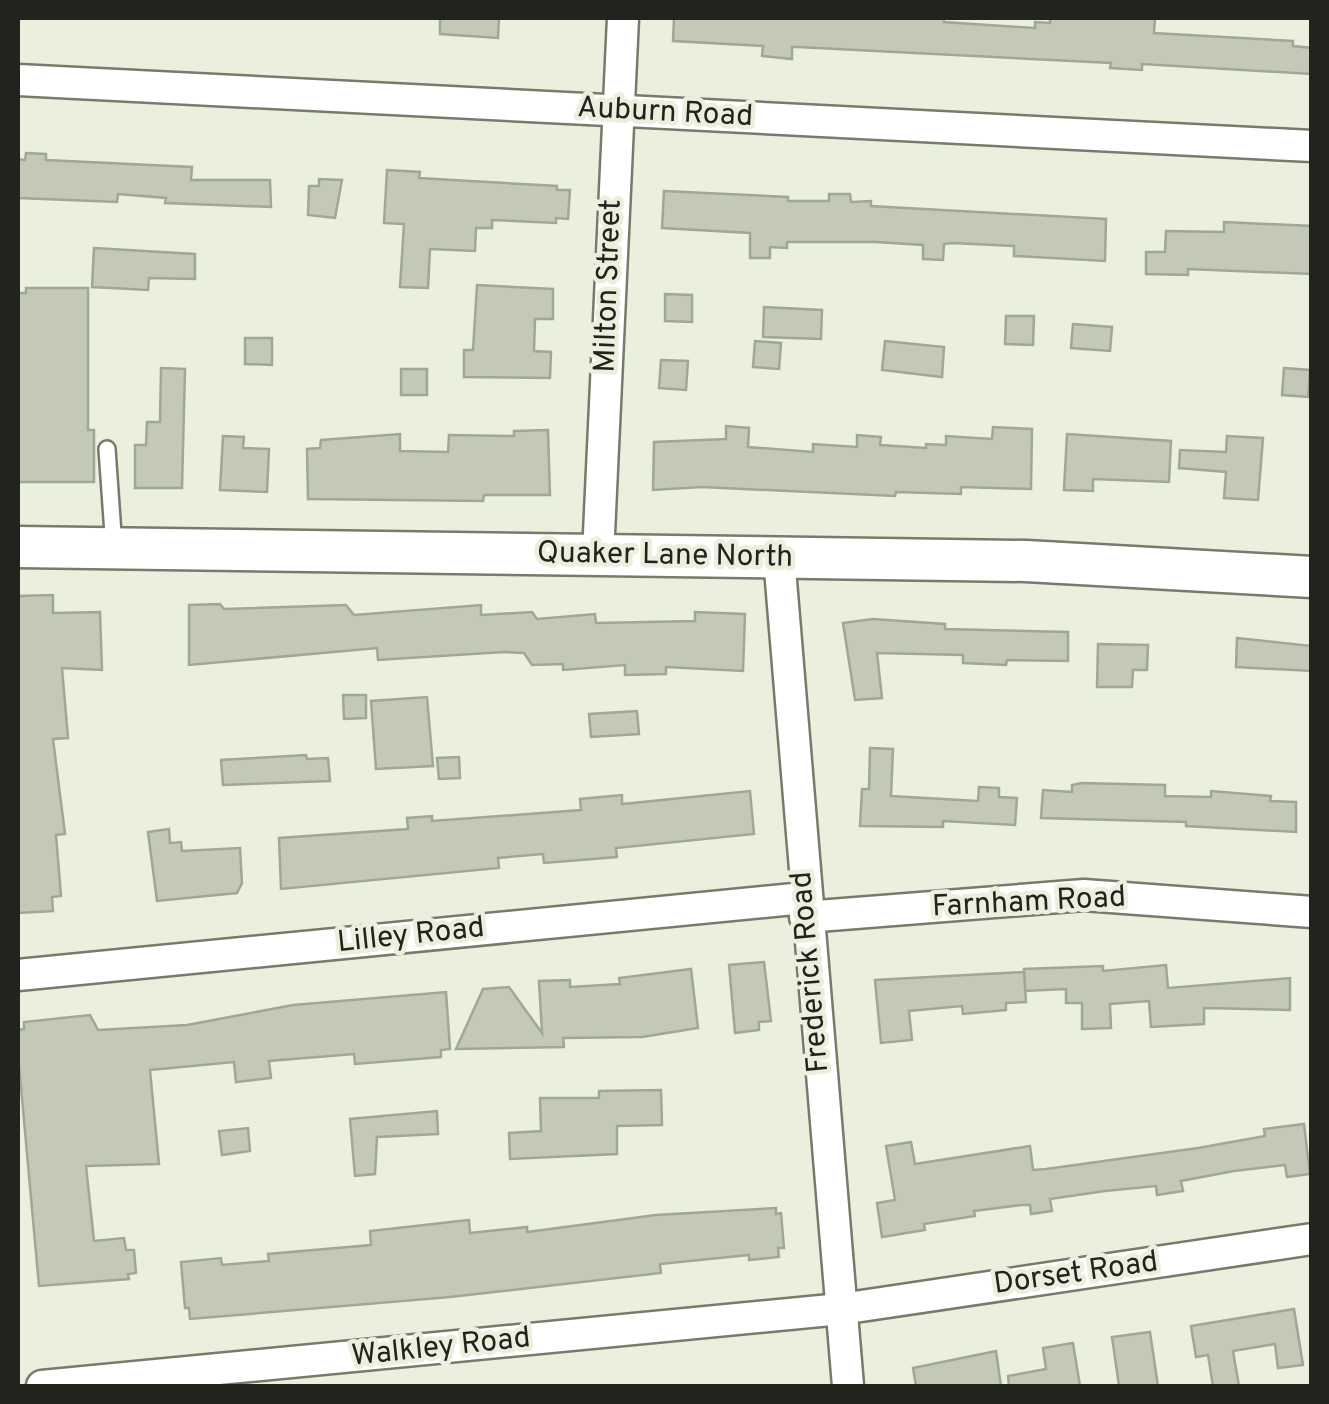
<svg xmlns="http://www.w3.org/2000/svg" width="1329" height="1404" viewBox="0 0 1329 1404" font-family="Overpass,sans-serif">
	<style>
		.building { fill: #c3c8b7; stroke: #a1a696; stroke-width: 2.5 }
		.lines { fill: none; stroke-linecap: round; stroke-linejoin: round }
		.lane-casing { stroke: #767b6b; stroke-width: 20 }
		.street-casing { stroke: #767b6b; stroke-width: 35 }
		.secondary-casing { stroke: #767b6b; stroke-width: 45 }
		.lane { stroke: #fff; stroke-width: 15 }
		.street { stroke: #fff; stroke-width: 30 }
		.secondary { stroke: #fff; stroke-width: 40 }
		.labels { text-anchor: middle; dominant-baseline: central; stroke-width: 9; stroke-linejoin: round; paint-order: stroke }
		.street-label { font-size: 30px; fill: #21231d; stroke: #ebf0de }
	</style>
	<rect width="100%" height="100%" fill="#ebf0de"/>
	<!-- building -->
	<g class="building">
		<path d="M 440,18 L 499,18 L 498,38 L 440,34 Z"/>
		<path d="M 674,18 L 944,18 L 944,22 L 1035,28 L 1035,22 L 1050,23 L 1050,18 L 1155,18 L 1154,33 L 1293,41 L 1293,46 L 1312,48 L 1312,74 L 1142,64 L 1142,70 L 1110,68 L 1111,63 L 797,47 L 792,47 L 792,59 L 762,56 L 763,46 L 673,41 Z"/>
		<path d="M 26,153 L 46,154 L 46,160 L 192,167 L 191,180 L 270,180 L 271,207 L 165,203 L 166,198 L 118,194 L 117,202 L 18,198 L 18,159 L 25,160 Z"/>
		<path d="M 387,170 L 420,172 L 419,178 L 557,186 L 557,190 L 570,190 L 568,219 L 556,218 L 556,223 L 492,220 L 492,228 L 476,228 L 475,251 L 430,249 L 428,288 L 400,287 L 404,224 L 384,223 Z"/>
		<path d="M 319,179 L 342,180 L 335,218 L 308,215 L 309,186 L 319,186 Z"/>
		<path d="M 664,191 L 788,197 L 788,201 L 829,201 L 829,194 L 850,194 L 851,202 L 871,201 L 871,206 L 1106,219 L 1105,261 L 1014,256 L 1014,246 L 952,243 L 944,244 L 943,260 L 923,259 L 923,245 L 875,242 L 787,242 L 787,248 L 770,247 L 770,258 L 750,258 L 750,233 L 662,228 Z"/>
		<path d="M 1224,222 L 1312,226 L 1312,274 L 1188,269 L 1188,275 L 1146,274 L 1146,252 L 1165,252 L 1166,231 L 1224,232 Z"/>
		<path d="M 94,248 L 195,254 L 195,279 L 149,278 L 148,290 L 92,287 Z"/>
		<path d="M 477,285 L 553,289 L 553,319 L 535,319 L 534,351 L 551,352 L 550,378 L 464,377 L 464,350 L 473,350 Z"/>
		<path d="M 26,288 L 88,288 L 88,430 L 94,430 L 94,482 L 18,482 L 18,293 L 26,293 Z"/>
		<path d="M 665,294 L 692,295 L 692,322 L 665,321 Z"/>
		<path d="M 764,307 L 822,310 L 821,339 L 763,337 Z"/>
		<path d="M 1006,316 L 1034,316 L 1033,345 L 1005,344 Z"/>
		<path d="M 1073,324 L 1112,327 L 1110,351 L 1071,348 Z"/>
		<path d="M 245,338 L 272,338 L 272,365 L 245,364 Z"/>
		<path d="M 755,341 L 781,343 L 779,369 L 753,367 Z"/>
		<path d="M 885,341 L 944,347 L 942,377 L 882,370 Z"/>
		<path d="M 661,360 L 688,361 L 686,390 L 659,388 Z"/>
		<path d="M 161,368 L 185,369 L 182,488 L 135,488 L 135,445 L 146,445 L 147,422 L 160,422 Z"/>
		<path d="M 1284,368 L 1310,370 L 1308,397 L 1282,395 Z"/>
		<rect x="401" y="369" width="26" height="26"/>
		<path d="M 726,426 L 749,428 L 748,447 L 813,452 L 813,444 L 857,447 L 857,435 L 881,437 L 880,445 L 926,448 L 926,444 L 946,445 L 946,436 L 992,439 L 993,427 L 1032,429 L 1031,489 L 961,487 L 961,494 L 896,492 L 895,496 L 702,487 L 653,490 L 654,442 L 726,439 Z"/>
		<path d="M 548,430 L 550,495 L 484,495 L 483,501 L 308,499 L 307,449 L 320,448 L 321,440 L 400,434 L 400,451 L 448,452 L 449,435 L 514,436 L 514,431 Z"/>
		<path d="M 1067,434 L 1171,441 L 1169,482 L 1093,479 L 1093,491 L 1064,490 Z"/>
		<path d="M 223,436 L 244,437 L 243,448 L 269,449 L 267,492 L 220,490 Z"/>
		<path d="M 1227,436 L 1263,438 L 1258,500 L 1224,498 L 1226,472 L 1179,468 L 1180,450 L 1226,452 Z"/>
		<path d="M 53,595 L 53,613 L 100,612 L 102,670 L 62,668 L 68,738 L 53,739 L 65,834 L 56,835 L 61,896 L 52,897 L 53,911 L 18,913 L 18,596 Z"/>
		<path d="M 220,604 L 224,609 L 346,605 L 354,615 L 481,605 L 481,615 L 532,612 L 537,619 L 595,614 L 596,623 L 695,621 L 695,612 L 745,614 L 743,671 L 666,667 L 666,674 L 625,675 L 625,665 L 563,670 L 563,664 L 532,665 L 524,653 L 504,652 L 378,660 L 377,648 L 189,665 L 189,605 Z"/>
		<path d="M 873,619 L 945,624 L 945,629 L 1068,632 L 1068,661 L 1007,660 L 1006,665 L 963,663 L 963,655 L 877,653 L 882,698 L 855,700 L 843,623 Z"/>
		<path d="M 1237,638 L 1312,646 L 1312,671 L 1236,667 Z"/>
		<path d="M 1098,644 L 1148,645 L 1147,670 L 1133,670 L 1132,687 L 1097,687 Z"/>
		<path d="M 343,695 L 366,695 L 366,718 L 344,719 Z"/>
		<path d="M 427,697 L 433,766 L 376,769 L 371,701 Z"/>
		<path d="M 637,711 L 639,734 L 591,737 L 589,714 Z"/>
		<path d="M 870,748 L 893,749 L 891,796 L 978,801 L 979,787 L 999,788 L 999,797 L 1017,798 L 1015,825 L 943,821 L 943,827 L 860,826 L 862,789 L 869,789 Z"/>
		<path d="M 306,755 L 307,759 L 328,758 L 330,781 L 223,785 L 221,760 Z"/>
		<path d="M 459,757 L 460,778 L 439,779 L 437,758 Z"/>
		<path d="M 1082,783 L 1165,785 L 1165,796 L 1211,797 L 1211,791 L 1271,796 L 1270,801 L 1296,802 L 1296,832 L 1186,826 L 1186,822 L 1041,818 L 1043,790 L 1072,792 L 1072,785 Z"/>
		<path d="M 750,791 L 754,834 L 616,848 L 617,857 L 544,863 L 543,854 L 498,858 L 499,868 L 281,889 L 279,838 L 408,829 L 407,818 L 432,816 L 432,821 L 581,810 L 580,799 L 622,795 L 622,804 Z"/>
		<path d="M 169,829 L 170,843 L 181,842 L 182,851 L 240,848 L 242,883 L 237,893 L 157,901 L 148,832 Z"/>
		<path d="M 764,962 L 771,1021 L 759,1022 L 759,1030 L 735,1033 L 729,965 Z"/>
		<path d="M 1166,965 L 1168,988 L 1290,978 L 1290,1010 L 1204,1008 L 1204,1024 L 1151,1027 L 1149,1001 L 1110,1004 L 1111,1028 L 1082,1029 L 1082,1003 L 1066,1003 L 1066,989 L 1025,991 L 1024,969 L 1103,966 L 1103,971 Z"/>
		<path d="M 691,969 L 698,1028 L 642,1037 L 563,1038 L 564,1047 L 456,1049 L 483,989 L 509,987 L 542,1033 L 539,981 L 570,980 L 570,987 L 620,984 L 619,978 Z"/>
		<path d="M 1024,972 L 1026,1002 L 1006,1003 L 1006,1010 L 963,1014 L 962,1006 L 909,1011 L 912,1040 L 881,1043 L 875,980 Z"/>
		<path d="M 446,992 L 450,1049 L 441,1050 L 441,1057 L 355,1064 L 354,1054 L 269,1061 L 271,1078 L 236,1082 L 234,1062 L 150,1070 L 159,1164 L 86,1166 L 94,1241 L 124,1238 L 126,1250 L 134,1250 L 136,1273 L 128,1274 L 129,1279 L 39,1286 L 18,1054 L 18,1030 L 24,1029 L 24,1022 L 90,1015 L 98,1030 L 187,1025 L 293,1005 Z"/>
		<path d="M 661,1090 L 662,1125 L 617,1126 L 617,1154 L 510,1159 L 509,1133 L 541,1131 L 540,1098 L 599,1098 L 599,1091 Z"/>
		<path d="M 437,1111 L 438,1134 L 377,1137 L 375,1174 L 355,1176 L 350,1119 Z"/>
		<path d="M 1304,1124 L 1310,1174 L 1287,1177 L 1285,1165 L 1234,1171 L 1181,1181 L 1183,1191 L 1157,1195 L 1156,1186 L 1105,1191 L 1050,1199 L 1052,1211 L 1031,1214 L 1030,1205 L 1021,1205 L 974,1211 L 975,1216 L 924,1224 L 925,1230 L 882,1237 L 877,1203 L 895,1200 L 886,1146 L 911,1142 L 915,1164 L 1030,1146 L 1033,1170 L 1046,1169 L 1198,1148 L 1265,1136 L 1264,1129 Z"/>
		<path d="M 248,1128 L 250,1151 L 222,1155 L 219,1131 Z"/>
		<path d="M 776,1208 L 776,1214 L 781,1213 L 784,1248 L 778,1248 L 779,1257 L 749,1260 L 749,1255 L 660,1264 L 661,1273 L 450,1297 L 190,1319 L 189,1308 L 185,1308 L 181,1262 L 221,1258 L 222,1265 L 269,1261 L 268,1254 L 371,1245 L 370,1231 L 469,1220 L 470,1233 L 527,1227 L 527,1232 L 656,1215 Z"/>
		<path d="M 1294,1309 L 1303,1365 L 1278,1368 L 1275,1344 L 1233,1351 L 1239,1386 L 1213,1386 L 1208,1355 L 1196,1357 L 1191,1326 Z"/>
		<path d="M 1150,1332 L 1158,1386 L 1119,1386 L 1112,1337 Z"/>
		<path d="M 1073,1343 L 1080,1386 L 1009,1386 L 1008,1376 L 1046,1369 L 1043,1348 Z"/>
		<path d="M 996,1351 L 1001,1386 L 916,1386 L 913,1368 Z"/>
	</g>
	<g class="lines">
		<defs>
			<path id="lane" d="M 107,449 L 114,548"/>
			<g id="street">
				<path d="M 18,80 L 1312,146"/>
				<path d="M 598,555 L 623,18"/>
				<path d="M 779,557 L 848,1386"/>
				<path d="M 805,917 L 1084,895 L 1312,912"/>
				<path d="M 18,975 L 804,898"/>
				<path d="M 42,1386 L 841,1309 L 1312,1239"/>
			</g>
			<path id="secondary" d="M 18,547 L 1026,561 L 1312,577"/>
		</defs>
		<!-- lane casing -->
		<use href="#lane" class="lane-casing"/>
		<!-- street casing -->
		<use href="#street" class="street-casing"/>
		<!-- secondary casing -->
		<use href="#secondary" class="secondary-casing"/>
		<!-- lane -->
		<use href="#lane" class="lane"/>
		<!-- street -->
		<use href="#street" class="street"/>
		<!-- secondary -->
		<use href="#secondary" class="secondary"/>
	</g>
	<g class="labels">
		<!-- street labels -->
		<g class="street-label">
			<text transform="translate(665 113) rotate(3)">Auburn Road</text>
			<text transform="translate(609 286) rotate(-88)">Milton Street</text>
			<text transform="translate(665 556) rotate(1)">Quaker Lane North</text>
			<text transform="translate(1029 903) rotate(-3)">Farnham Road</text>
			<text transform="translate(411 936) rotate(-6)">Lilley Road</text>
			<text transform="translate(811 972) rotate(-95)">Frederick Road</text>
			<text transform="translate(1076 1274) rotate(-8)">Dorset Road</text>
			<text transform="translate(441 1348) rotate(-6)">Walkley Road</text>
		</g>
	</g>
	<!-- border -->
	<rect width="1329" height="1404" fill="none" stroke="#21231d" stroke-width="40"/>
</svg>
